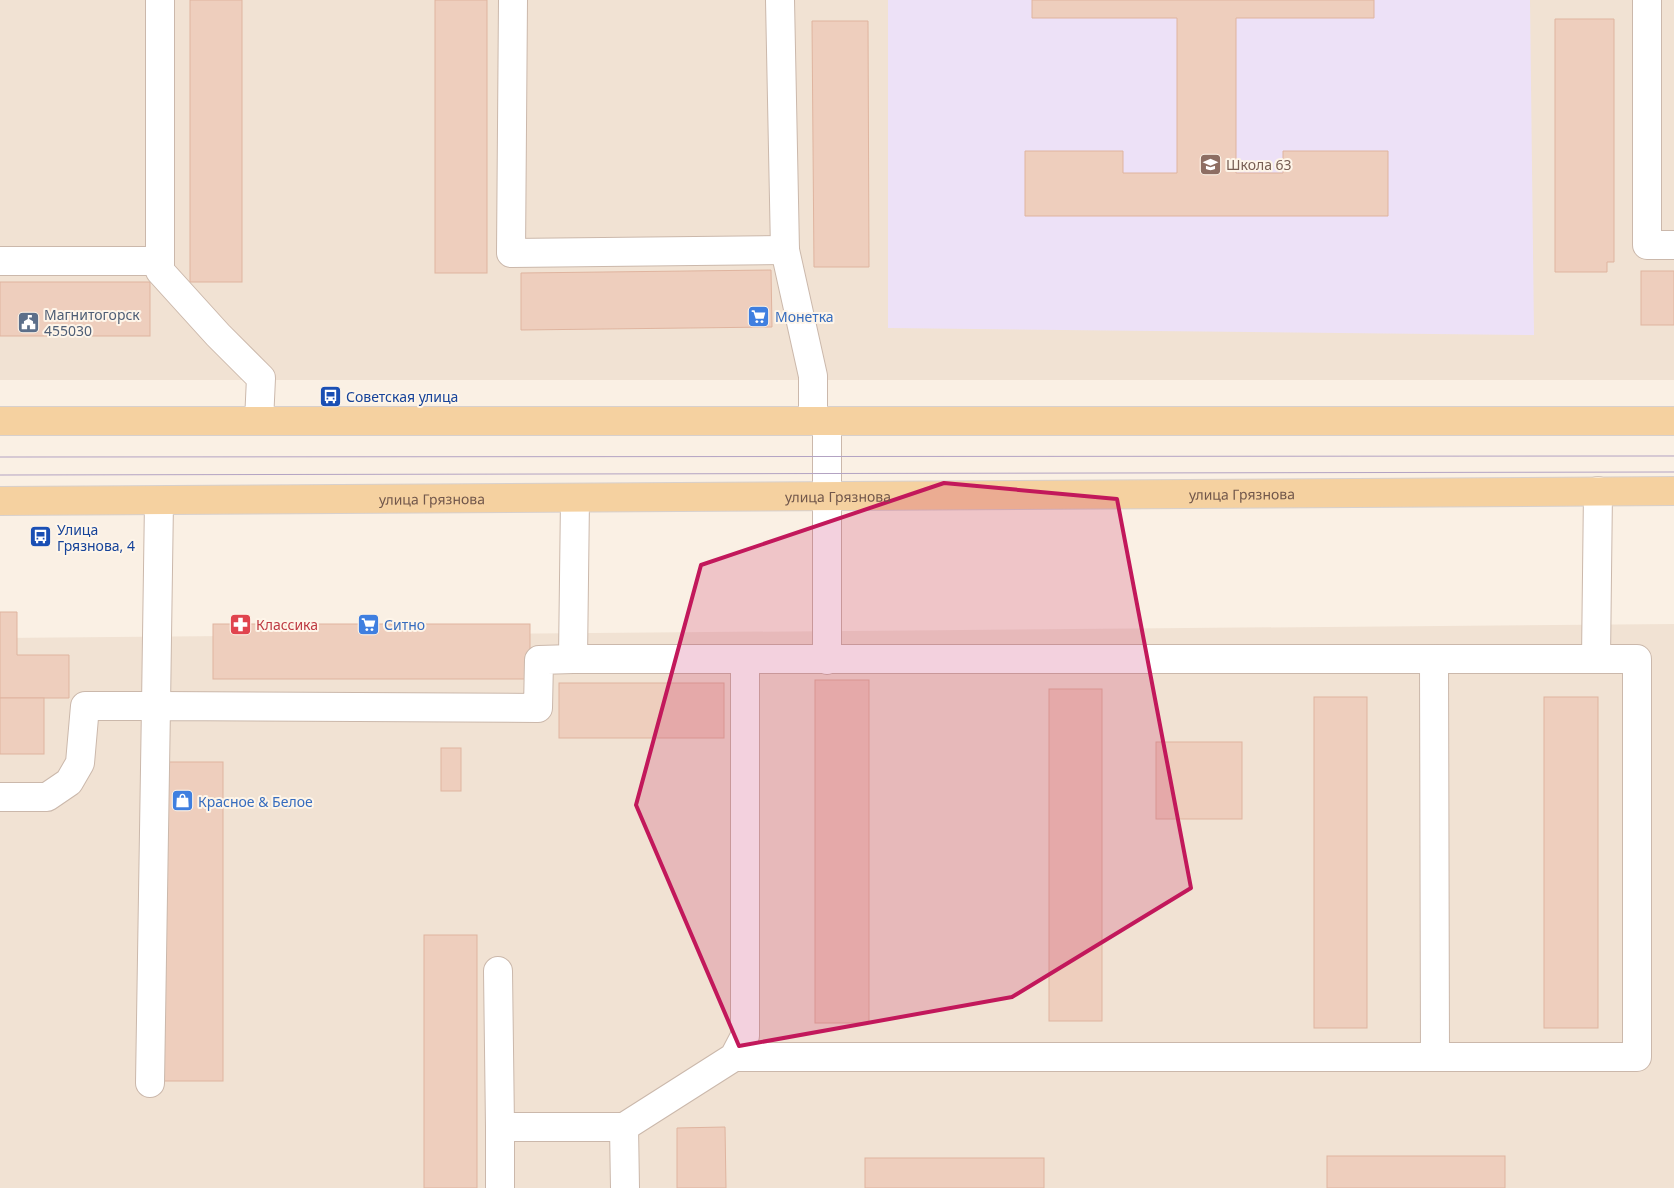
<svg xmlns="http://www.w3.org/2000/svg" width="1674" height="1188" viewBox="0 0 1674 1188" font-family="'Noto Sans',sans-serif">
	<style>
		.residential { fill: #f1e2d3 }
		.education { fill: #ede1f7 }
		.building { fill: #eecebd; stroke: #dfb49f }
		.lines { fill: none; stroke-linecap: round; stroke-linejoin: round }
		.minor-casing { stroke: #cbb8ab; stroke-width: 30 }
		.major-casing { stroke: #d7d0cd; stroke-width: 30 }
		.minor { stroke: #fff; stroke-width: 28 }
		.major { stroke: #f5d1a0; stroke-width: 28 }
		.tram { stroke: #b3a3c3; stroke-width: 1 }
		.marked { fill: #c2185b; fill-opacity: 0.2; stroke: #c2185b; stroke-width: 4; stroke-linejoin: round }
		.labels { text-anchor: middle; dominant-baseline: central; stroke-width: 4; stroke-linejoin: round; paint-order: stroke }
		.education-label { font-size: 14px; fill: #785e54; stroke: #fef5e9; text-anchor: start }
		.service-label { font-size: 14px; fill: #4e5e75; stroke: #fef5e9; text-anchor: start }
		.shop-label { font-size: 14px; fill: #366cbe; stroke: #fef5e9; text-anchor: start }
		.transit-label { font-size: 14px; fill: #164399; stroke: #fef5e9; text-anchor: start }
		.street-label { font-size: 14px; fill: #71574b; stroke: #fef5e9 }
		.health-label { font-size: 14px; fill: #be3a42; stroke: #fef5e9; text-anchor: start }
	</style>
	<rect width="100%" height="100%" fill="#faf0e4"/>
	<!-- residential -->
	<g class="residential">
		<rect x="0" y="0" width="1674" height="380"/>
		<path d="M 1674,624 L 1674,1188 L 0,1188 L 0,638 Z"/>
	</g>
	<!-- education -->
	<path class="education" d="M 888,0 L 1530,0 L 1534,335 L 888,328 Z"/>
	<!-- building -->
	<g class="building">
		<rect x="190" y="0" width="52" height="282"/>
		<rect x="435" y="0" width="52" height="273"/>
		<path d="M 1032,0 L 1374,0 L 1374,18 L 1236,18 L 1236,173 L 1283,173 L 1283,151 L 1388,151 L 1388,216 L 1025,216 L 1025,151 L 1123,151 L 1123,173 L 1177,173 L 1177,18 L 1032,18 Z"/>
		<path d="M 1555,19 L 1614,19 L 1614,262 L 1607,262 L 1607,272 L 1555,272 Z"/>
		<path d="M 812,21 L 868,21 L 869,267 L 814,267 Z"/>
		<path d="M 771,270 L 772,327 L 521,330 L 521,273 Z"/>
		<rect x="1641" y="271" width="33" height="54"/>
		<rect x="0" y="282" width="150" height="54"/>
		<path d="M 0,612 L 17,612 L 17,655 L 69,655 L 69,698 L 0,698 Z"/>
		<rect x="213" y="624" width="317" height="55"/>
		<rect x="815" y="680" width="54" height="343"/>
		<rect x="559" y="683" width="165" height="55"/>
		<rect x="1049" y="689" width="53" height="332"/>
		<rect x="1314" y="697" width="53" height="331"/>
		<rect x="1544" y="697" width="54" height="331"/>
		<rect x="0" y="698" width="44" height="56"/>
		<rect x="1156" y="742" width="86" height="77"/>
		<rect x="441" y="748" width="20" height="43"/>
		<rect x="164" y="762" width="59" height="319"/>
		<rect x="424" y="935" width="53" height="253"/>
		<path d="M 725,1127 L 726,1188 L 677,1188 L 677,1128 Z"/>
		<rect x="1327" y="1156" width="178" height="32"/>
		<rect x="865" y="1158" width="179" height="30"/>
	</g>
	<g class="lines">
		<defs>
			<g id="minor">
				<path d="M 160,0 L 160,271 L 218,335 L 261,378 L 259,421"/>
				<path d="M 513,0 L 511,253 L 785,250"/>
				<path d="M 780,0 L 785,250 L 813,376 L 813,421"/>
				<path d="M 1647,0 L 1647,245 L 1674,245"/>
				<path d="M 0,261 L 160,261"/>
				<path d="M 827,421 L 827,660"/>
				<path d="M 575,499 L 573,659 L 1596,659"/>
				<path d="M 1434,659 L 1435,1057"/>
				<path d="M 0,797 L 47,797 L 69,782 L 80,763 L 85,706 L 156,706 L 159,501"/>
				<path d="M 498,971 L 500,1127 L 624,1127 L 625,1188"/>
				<path d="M 734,1057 L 1637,1057 L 1637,659 L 1596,659 L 1598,491"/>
				<path d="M 150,1083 L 156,706 L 538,708 L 539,660 L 573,659"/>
				<path d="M 500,1127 L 500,1188"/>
				<path d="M 624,1127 L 734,1057 L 745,1036 L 745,660"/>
			</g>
			<g id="major">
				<path d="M 0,421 L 1674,421"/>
				<path id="s1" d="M 0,501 L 1674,491"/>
			</g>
		</defs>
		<!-- minor casing -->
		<use href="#minor" class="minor-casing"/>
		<!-- major casing -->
		<use href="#major" class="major-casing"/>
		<!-- minor -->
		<use href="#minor" class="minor"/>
		<!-- major -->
		<use href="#major" class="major"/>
		<!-- tram -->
		<g class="tram">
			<path d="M 0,457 L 1674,456"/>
			<path d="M 0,475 L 1674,472"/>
		</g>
	</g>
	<!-- marked area -->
	<path class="marked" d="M 944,483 L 1117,499 L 1191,888 L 1012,997 L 739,1046 L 636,805 L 701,565 Z"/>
	<!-- icons -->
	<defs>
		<symbol id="school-square" viewBox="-11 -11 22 22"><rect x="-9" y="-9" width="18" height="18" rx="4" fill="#8d6e63" stroke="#fef5e9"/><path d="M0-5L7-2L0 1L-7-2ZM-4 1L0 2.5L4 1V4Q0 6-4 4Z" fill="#fff"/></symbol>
		<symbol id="supermarket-square" viewBox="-11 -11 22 22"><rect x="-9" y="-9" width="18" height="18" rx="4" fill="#3f7fe0" stroke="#fef5e9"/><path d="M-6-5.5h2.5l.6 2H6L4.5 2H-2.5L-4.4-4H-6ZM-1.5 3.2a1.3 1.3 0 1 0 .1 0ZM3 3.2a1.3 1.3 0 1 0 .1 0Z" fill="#fff"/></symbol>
		<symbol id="civic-square" viewBox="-11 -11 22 22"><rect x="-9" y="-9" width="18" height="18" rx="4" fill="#5c6f8a" stroke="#fef5e9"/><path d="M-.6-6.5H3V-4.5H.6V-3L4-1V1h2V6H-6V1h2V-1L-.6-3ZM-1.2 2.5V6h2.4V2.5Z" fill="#fff"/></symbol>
		<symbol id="bus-square" viewBox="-11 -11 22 22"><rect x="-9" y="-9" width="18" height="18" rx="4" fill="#1a4fb4" stroke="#fef5e9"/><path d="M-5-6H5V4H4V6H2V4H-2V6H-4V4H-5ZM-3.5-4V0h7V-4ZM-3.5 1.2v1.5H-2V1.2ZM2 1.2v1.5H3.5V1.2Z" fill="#fff"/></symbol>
		<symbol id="pharmacy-square" viewBox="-11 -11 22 22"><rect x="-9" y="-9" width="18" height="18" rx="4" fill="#e0444e" stroke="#fef5e9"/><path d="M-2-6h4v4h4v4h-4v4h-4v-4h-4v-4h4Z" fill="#fff"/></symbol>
		<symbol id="shop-square" viewBox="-11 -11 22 22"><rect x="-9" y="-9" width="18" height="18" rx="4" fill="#3f7fe0" stroke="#fef5e9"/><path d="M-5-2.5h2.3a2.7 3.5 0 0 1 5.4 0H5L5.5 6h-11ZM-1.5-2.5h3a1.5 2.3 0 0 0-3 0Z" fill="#fff"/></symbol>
	</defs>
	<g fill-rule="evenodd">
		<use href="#school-square" x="1198" y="152" width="25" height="25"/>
		<use href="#supermarket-square" x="746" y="304" width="25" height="25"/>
		<use href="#civic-square" x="16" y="310" width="25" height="25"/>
		<use href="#bus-square" x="318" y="384" width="25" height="25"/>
		<use href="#bus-square" x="28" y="524" width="25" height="25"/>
		<use href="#pharmacy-square" x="228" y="612" width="25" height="25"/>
		<use href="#supermarket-square" x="356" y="612" width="25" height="25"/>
		<use href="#shop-square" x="170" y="788" width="25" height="25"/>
	</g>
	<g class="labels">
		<!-- education labels -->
		<g class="education-label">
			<text x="1226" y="164">Школа 63</text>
		</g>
		<!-- service labels -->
		<g class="service-label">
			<text x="44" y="314">Магнитогорск<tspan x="44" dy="16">455030</tspan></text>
		</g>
		<!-- shop labels -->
		<g class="shop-label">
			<text x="775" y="316">Монетка</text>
			<text x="384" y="624">Ситно</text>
			<text x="198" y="801">Красное &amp; Белое</text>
		</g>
		<!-- transit labels -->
		<g class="transit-label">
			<text x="346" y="396">Советская улица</text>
			<text x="57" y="529">Улица<tspan x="57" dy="16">Грязнова, 4</tspan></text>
		</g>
		<!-- street labels -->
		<g class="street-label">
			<text stroke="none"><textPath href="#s1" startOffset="1242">улица Грязнова</textPath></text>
			<text stroke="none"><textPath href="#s1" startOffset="838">улица Грязнова</textPath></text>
			<text stroke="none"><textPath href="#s1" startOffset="432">улица Грязнова</textPath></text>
		</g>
		<!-- health labels -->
		<g class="health-label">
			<text x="256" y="624">Классика</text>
		</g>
	</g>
</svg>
